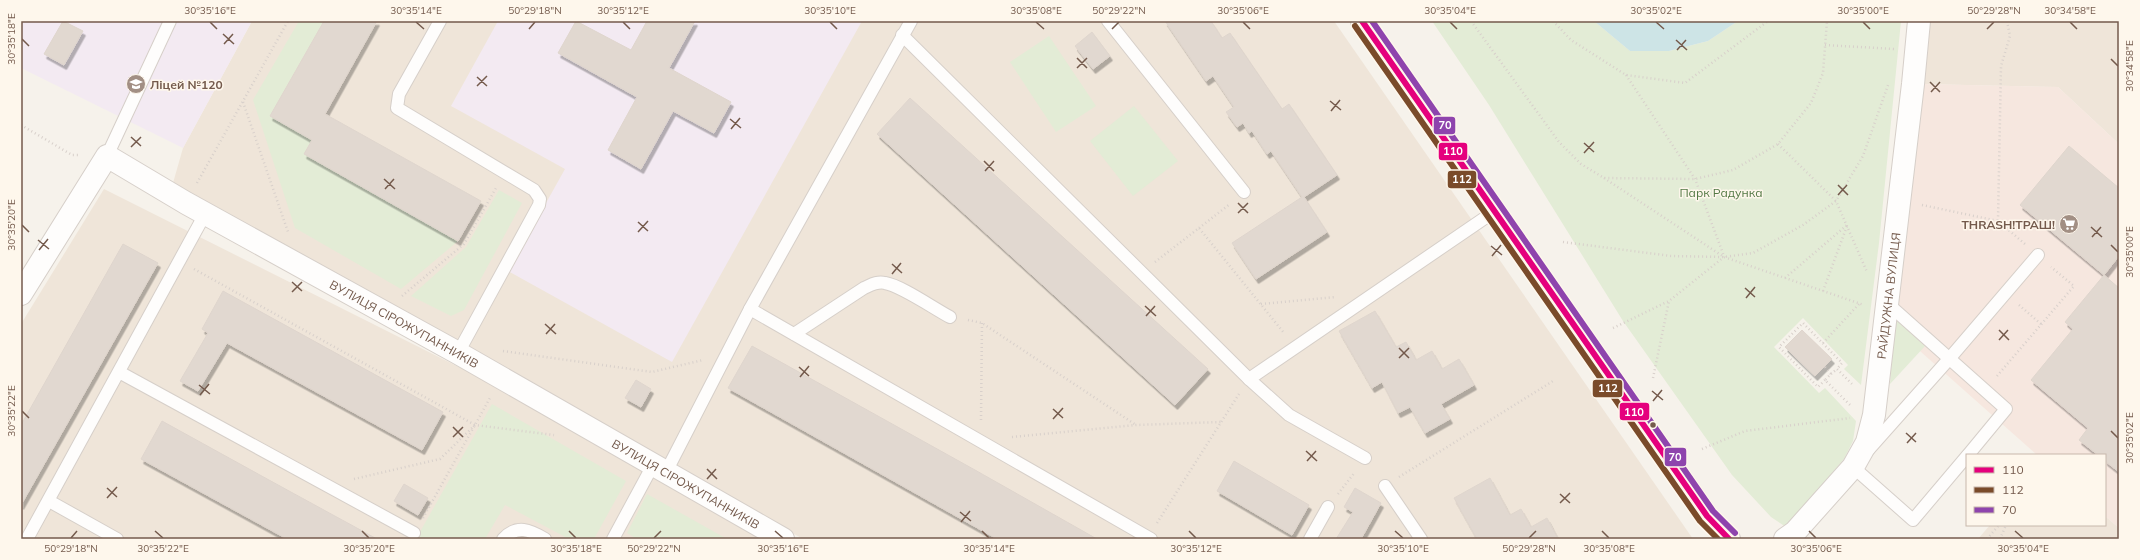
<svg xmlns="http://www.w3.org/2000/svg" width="2140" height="560" viewBox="0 0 2140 560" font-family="Mulish,sans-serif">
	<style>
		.residential { fill: #efe5d9 }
		.commercial { fill: #f6e7df }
		.education { fill: #f3eaf2 }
		.green { fill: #e3ecd6 }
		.water { fill: #cde4e6 }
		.building { fill: #e1d8d0; stroke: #dfd5cd; filter: url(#shadow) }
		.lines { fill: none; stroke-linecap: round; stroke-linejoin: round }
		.lane-casing { stroke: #d6cfc9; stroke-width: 14 }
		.street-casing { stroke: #d6cfc9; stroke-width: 24 }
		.secondary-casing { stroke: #d5cec8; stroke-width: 24 }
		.path { stroke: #d8d0cb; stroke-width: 2.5; stroke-dasharray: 1 3; stroke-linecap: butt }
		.lane { stroke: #fefdfc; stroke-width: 12 }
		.street { stroke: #fefdfc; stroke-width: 22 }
		.secondary { stroke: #fefdfc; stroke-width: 22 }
		.bus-1-casing { stroke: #fef7ec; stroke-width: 9 }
		.bus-2-casing { stroke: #fef7ec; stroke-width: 9 }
		.bus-3-casing { stroke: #fef7ec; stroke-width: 9 }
		.bus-1 { stroke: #e5007d; stroke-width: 6 }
		.bus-2 { stroke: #7a4b2a; stroke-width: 6 }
		.bus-3 { stroke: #8e44ad; stroke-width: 6 }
		.ticks { fill: none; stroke: #745a4c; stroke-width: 1.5 }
		.bus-dot { fill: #745a4c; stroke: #fef7ec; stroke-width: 1.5 }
		.labels { text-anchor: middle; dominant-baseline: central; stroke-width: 3; stroke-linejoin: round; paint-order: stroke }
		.poi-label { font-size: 12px; font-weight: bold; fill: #745a4c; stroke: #fef7ec; text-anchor: start }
		.park-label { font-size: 12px; fill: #537844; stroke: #fef7ec }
		.street-label { font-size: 12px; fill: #745a4c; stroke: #fef7ec }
		.line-badge { stroke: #fef7ec; stroke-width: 1.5 }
		.badge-label { font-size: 11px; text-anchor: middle; font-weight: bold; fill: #fff }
		.neatline { fill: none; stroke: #745a4c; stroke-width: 1.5 }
		.ticks-label { font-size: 10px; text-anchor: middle; fill: #745a4c }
	</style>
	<defs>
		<filter id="shadow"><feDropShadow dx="2.5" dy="4.5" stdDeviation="0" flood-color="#0004"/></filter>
	</defs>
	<rect width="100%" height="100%" fill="#f6f2eb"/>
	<!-- residential -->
	<g class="residential">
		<path d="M 252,21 L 1334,21 L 1693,539 L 803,539 L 173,183 L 183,148 Z"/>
		<path d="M 1927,21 L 2119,21 L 2119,144 L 2058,87 L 1922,84 Z"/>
		<path d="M 104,189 L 666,471 L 785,539 L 21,539 L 21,324 Z"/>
		<path d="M 2105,516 L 2119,528 L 2119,539 L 1978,539 L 1990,525 L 2105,525 Z"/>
	</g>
	<!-- commercial -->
	<path class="commercial" d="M 1922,84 L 2058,87 L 2119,144 L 2119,528 L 2105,516 L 2105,455 L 2037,455 L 1894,328 Z"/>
	<!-- education -->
	<g class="education">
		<path d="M 21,21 L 252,21 L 183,148 L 21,68 Z"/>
		<path d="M 498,21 L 862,21 L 672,362 L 508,271 L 565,169 L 451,106 Z"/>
	</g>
	<!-- green -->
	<g class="green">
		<path d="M 299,21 L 324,21 L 270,116 L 312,140 L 304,154 L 458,241 L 401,289 L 295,228 L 253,100 Z"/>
		<path d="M 1432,21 L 1594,21 L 1630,51 L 1669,51 L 1708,41 L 1738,21 L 1901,21 L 1879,243 L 1861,385 L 1844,369 L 1848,365 L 1803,318 L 1774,347 L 1819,393 L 1825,388 L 1856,421 L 1853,441 L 1844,459 L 1786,527 L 1771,517 L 1732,475 L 1623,321 L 1489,105 Z"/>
		<path d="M 1049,36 L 1096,106 L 1056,132 L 1010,62 Z"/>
		<path d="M 1134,106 L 1178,161 L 1133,196 L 1090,141 Z"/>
		<path d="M 499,190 L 522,203 L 464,310 L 451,316 L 411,296 L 466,247 Z"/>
		<path d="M 1895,318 L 1925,346 L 1890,384 Z"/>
		<path d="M 492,404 L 626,481 L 594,539 L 569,539 L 505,505 L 485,539 L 416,539 Z"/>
		<path d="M 647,494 L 727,539 L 637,539 L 627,533 Z"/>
	</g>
	<!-- water -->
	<path class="water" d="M 1594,21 L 1738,21 L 1708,41 L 1669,51 L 1630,51 Z"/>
	<!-- building -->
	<g class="building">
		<path d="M 63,21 L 83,31 L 64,65 L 44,54 Z"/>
		<path d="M 324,21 L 377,21 L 325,114 L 481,201 L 458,241 L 304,154 L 312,140 L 270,116 Z"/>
		<path d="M 576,21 L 631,50 L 647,21 L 695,21 L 669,68 L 731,102 L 714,133 L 673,111 L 641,169 L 608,150 L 637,97 L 558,53 Z"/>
		<path d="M 1165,21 L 1211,21 L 1222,38 L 1230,33 L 1282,109 L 1289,104 L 1337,175 L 1304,197 L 1327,232 L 1256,279 L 1232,243 L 1302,197 L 1271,151 L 1267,154 L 1252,131 L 1249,133 L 1243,123 L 1237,127 L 1226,112 L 1234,107 L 1213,76 L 1206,81 Z"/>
		<path d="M 1092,32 L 1110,56 L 1093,69 L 1075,46 Z"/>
		<path d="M 910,98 L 1208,369 L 1175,405 L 877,134 Z"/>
		<path d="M 2069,146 L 2119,188 L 2119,256 L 2104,275 L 2020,205 Z"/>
		<path d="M 123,244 L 158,263 L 21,505 L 21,425 Z"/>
		<path d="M 2104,275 L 2119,288 L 2119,472 L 2105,461 L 2105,455 L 2098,455 L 2079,440 L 2088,428 L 2031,380 L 2073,329 L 2065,322 Z"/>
		<path d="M 223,291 L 443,412 L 422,450 L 227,343 L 198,391 L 180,381 L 208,333 L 202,329 Z"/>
		<path d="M 1375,311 L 1396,347 L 1406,342 L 1416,360 L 1432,351 L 1442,369 L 1459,359 L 1474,385 L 1441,404 L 1450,419 L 1425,433 L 1410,407 L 1398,413 L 1382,382 L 1372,388 L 1339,331 Z"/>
		<path d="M 1802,330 L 1832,359 L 1815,376 L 1785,347 Z"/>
		<path d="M 752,346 L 975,470 L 1097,539 L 997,539 L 728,388 Z"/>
		<path d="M 636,380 L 651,389 L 641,407 L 625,398 Z"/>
		<path d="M 162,421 L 269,480 L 377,539 L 287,539 L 141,459 Z"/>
		<path d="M 1234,461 L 1309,505 L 1292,535 L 1217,491 Z"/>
		<path d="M 1490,478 L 1510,515 L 1521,509 L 1531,527 L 1547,518 L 1558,539 L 1477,539 L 1454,498 Z"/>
		<path d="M 404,484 L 428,498 L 418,515 L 394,501 Z"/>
		<path d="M 1355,488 L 1381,503 L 1361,539 L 1336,539 L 1353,512 L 1344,507 Z"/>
	</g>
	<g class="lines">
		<defs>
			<g id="lane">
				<path d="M 440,21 L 399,94 L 397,108 L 534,190 L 540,199 L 539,205 L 458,353"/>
				<path d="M 1108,21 L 1244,192"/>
				<path d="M 902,35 L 1249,379 L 1289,415 L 1365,458"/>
				<path d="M 107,156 L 170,21"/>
				<path d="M 1888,304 L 2006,409 L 1968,455"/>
				<path d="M 750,309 L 1151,539"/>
				<path d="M 794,334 L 864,288 C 871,285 877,281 885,283 C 902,286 933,308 950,317"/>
				<path d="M 119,372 L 414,533"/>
				<path d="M 1249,379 L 1495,211"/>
				<path d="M 1869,449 L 1949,359 L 2038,255"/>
				<path d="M 1857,463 L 1853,467 L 1913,520 L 1967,456"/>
				<path d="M 666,472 L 750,309 L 911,21"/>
				<path d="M 1385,486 L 1421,539"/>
				<path d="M 49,501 L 117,539"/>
				<path d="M 27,539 L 205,214"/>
				<path d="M 503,539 C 517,524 530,530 545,539"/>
				<path d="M 613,539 L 653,465"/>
				<path d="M 1310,539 L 1328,507"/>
			</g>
			<g id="street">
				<path id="s1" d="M 21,294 L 107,156 L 186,203 L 458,353 L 783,539"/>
				<path id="s2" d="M 1785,539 L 1795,532 L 1853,467 L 1867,442 L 1874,415 L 1913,84 L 1919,21"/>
			</g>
			<path id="secondary" d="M 1362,21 L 1707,516 L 1729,539"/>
		</defs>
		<!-- lane casing -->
		<use href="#lane" class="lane-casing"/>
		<!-- street casing -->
		<use href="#street" class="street-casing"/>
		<!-- secondary casing -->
		<use href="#secondary" class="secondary-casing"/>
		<!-- path -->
		<g class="path">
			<path d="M 1471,21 L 1559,142 L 1581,164 L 1604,178 L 1695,179 L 1733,170 L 1778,144 L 1811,103 L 1823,73 L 1827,21"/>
			<path d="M 1553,21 L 1571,40 L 1626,75 L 1685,83 L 1768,21"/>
			<path d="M 2007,21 L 2010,36 L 2001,66 L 1998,221 L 2025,244"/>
			<path d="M 1825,45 L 1894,49"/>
			<path d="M 1626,75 L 1695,179 L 1724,256"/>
			<path d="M 243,102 L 288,232"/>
			<path d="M 21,125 L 72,155 L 80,155"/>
			<path d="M 1778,144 L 1836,201 L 1867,272"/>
			<path d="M 1604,178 L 1724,257 L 1864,305"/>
			<path d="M 197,183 L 288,21"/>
			<path d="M 1922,205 L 1998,221"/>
			<path d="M 1199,228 L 1230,204"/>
			<path d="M 1563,242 L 1671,256 L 1724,257 L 1753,253 L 1803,225 L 1836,201 L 1863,156 L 1888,85"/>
			<path d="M 1155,262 L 1199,228 L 1284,333"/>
			<path d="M 194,269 L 475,425"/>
			<path d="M 1785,278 L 1847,225"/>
			<path d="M 1823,291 L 1847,226"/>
			<path d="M 402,296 L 464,244 L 496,188"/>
			<path d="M 1261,304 L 1336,297"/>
			<path d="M 2019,305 L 2041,324"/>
			<path d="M 968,320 L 982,323 L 1136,425"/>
			<path d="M 1613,328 L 1669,301 L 1724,257"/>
			<path d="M 1823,343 L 1859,304"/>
			<path d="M 503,351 L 652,372 L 703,360"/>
			<path d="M 1825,367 L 1831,374 L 1825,380 L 1852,407"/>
			<path d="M 1831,374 L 1837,369 L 1854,386"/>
			<path d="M 1997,376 L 2074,286 L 2051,267"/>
			<path d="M 1653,378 L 1669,301"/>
			<path d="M 1825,380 L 1818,387 L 1779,347 L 1803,323 L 1842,363 L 1837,369"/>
			<path d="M 981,420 L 982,323"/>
			<path d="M 1012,437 L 1136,425 L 1221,422"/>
			<path d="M 1702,449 L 1745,431 L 1850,418"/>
			<path d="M 1399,477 L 1553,381"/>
			<path d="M 354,479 L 440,459 L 475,425 L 554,435"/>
			<path d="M 1338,494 L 1355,472"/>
			<path d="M 423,518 L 490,398"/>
			<path d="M 1157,523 L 1239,394"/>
			<path d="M 1987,539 L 1999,525"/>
			<path d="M 2000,539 L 2006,525"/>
		</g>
		<!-- lane -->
		<use href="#lane" class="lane"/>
		<!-- street -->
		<use href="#street" class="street"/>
		<!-- secondary -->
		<use href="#secondary" class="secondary"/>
		<defs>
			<path id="bus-1" d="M 1362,21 L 1707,516 L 1729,539"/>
			<path id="bus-2" d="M 1355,26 L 1700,521 L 1718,539"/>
			<path id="bus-3" d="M 1372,21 L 1713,511 L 1735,533"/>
		</defs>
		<!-- bus-1 casing -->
		<use href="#bus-1" class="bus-1-casing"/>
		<!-- bus-2 casing -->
		<use href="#bus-2" class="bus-2-casing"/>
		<!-- bus-3 casing -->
		<use href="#bus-3" class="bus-3-casing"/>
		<!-- bus-1 -->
		<use href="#bus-1" class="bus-1"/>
		<!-- bus-2 -->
		<use href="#bus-2" class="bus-2"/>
		<!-- bus-3 -->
		<use href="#bus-3" class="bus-3"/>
	</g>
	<!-- ticks -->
	<path class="ticks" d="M 210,22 L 217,29M 416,22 L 424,29M 623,22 L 630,29M 830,22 L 837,29M 1036,22 L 1044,29M 1243,22 L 1250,29M 1450,22 L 1457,29M 1656,22 L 1664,29M 1863,22 L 1870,29M 2070,22 L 2077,29M 529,29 L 535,22M 1112,29 L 1119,22M 1987,29 L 1994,22M 223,34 L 234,44M 22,39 L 29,46M 1676,40 L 1687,50M 224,44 L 233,34M 1677,50 L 1686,40M 1077,58 L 1087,68M 2111,59 L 2118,66M 1077,68 L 1087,58M 477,77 L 487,86M 1930,82 L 1940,92M 477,86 L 487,76M 1931,92 L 1940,82M 1330,101 L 1341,110M 1331,111 L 1340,100M 730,119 L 741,128M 731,129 L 740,118M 131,137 L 141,146M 1584,143 L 1594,152M 131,147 L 141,137M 1584,153 L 1594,142M 984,161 L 994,171M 985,171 L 994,161M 384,179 L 395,189M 1838,185 L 1848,195M 385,189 L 394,179M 1838,195 L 1847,185M 1238,203 L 1248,213M 1238,213 L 1248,203M 638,222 L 648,231M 22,225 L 29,232M 2091,227 L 2102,237M 638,232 L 648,221M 2092,237 L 2101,227M 38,240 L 49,249M 2111,245 L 2118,252M 1491,246 L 1502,255M 39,250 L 48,239M 1492,256 L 1501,245M 892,264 L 902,273M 892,274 L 901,263M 292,282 L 302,291M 1745,288 L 1755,297M 292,292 L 302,282M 1746,298 L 1755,287M 1145,306 L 1156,316M 1146,316 L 1155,306M 545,324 L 556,334M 1999,330 L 2009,340M 546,334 L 555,324M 1999,340 L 2008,330M 1399,348 L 1409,358M 1399,358 L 1409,348M 799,367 L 809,376M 800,377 L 809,366M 199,385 L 210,394M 1652,391 L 1663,400M 200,395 L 209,384M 1653,401 L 1662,390M 1053,409 L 1063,418M 22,411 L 29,418M 1053,419 L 1063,408M 453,427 L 463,437M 2111,431 L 2118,438M 1906,433 L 1916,442M 453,437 L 463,427M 1907,443 L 1916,433M 1306,451 L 1317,461M 1307,461 L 1316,451M 707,469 L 717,479M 707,479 L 716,469M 107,488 L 117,497M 1560,494 L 1570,503M 107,498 L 117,487M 1560,503 L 1570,493M 960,512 L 971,521M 961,522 L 970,511M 155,531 L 163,538M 362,531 L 369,538M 569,531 L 576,538M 775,531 L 783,538M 982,531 L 989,538M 1189,531 L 1196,538M 1395,531 L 1403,538M 1602,531 L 1609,538M 1809,531 L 1816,538M 2015,531 L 2023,538M 71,538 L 77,531M 654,538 L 661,531M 1529,538 L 1536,531"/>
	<!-- icons -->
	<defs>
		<symbol id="school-disc" viewBox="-11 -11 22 22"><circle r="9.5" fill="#a28f84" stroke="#fef7ec"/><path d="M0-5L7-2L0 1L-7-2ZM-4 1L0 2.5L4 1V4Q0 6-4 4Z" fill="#fff"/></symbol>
		<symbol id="supermarket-disc" viewBox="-11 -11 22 22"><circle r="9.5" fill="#a28f84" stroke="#fef7ec"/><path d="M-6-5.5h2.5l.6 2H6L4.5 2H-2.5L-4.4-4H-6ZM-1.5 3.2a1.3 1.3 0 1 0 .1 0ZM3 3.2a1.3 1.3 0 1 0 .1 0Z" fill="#fff"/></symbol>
	</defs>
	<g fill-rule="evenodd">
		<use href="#school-disc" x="125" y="73" width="22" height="22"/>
		<use href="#supermarket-disc" x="2058" y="213" width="22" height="22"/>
	</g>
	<!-- markers -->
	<circle class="bus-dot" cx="1653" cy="425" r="3.5"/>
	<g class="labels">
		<!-- poi labels -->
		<g class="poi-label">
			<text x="150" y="84">Ліцей №120</text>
			<text x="2055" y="224" text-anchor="end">ТHRASH!ТРАШ!</text>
		</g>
		<!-- park labels -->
		<g class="park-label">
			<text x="1721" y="192">Парк Радунка</text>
		</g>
		<!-- street labels -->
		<g class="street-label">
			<text stroke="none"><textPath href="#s2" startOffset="276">РАЙДУЖНА ВУЛИЦЯ</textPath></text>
			<text stroke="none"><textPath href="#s1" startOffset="504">ВУЛИЦЯ СІРОЖУПАННИКІВ</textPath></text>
			<text stroke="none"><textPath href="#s1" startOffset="828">ВУЛИЦЯ СІРОЖУПАННИКІВ</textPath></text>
		</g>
	</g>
	<g class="line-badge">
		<rect x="1433" y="116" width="23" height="19" rx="4" fill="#8e44ad"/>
		<rect x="1438" y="142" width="30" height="19" rx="4" fill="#e5007d"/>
		<rect x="1447" y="170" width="30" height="19" rx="4" fill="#7a4b2a"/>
		<rect x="1592" y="379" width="31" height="19" rx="4" fill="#7a4b2a"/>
		<rect x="1619" y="402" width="31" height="19" rx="4" fill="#e5007d"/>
		<rect x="1664" y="447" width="23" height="20" rx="4" fill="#8e44ad"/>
	</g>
	<g class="badge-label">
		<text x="1445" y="129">70</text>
		<text x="1453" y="155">110</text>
		<text x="1462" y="183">112</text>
		<text x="1608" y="392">112</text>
		<text x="1634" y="416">110</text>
		<text x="1675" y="461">70</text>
	</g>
	<!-- border -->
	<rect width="2140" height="560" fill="none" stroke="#fef7ec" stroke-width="44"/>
	<!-- legend -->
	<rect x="1966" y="454" width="140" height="72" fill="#fef7ec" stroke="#c7b8ac"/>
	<rect x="1974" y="467" width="20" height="6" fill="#e5007d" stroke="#c7b8ac"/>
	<text x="2002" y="474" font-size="12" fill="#745a4c">110</text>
	<rect x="1974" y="487" width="20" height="6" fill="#7a4b2a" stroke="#c7b8ac"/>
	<text x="2002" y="494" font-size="12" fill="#745a4c">112</text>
	<rect x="1974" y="507" width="20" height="6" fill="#8e44ad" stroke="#c7b8ac"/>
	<text x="2002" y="514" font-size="12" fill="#745a4c">70</text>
	<rect x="22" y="22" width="2096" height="516" class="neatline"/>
	<g class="ticks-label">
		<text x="210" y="14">30°35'16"E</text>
		<text x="416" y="14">30°35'14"E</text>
		<text x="535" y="14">50°29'18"N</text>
		<text x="623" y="14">30°35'12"E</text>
		<text x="830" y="14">30°35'10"E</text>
		<text x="1036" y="14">30°35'08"E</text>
		<text x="1119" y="14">50°29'22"N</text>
		<text x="1243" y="14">30°35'06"E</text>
		<text x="1450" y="14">30°35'04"E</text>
		<text x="1656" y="14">30°35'02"E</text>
		<text x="1863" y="14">30°35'00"E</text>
		<text x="1994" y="14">50°29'28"N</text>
		<text x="2070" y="14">30°34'58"E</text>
		<text transform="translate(11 39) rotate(-90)" y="4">30°35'18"E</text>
		<text transform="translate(2129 66) rotate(-90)" y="4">30°34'58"E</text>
		<text transform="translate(11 225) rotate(-90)" y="4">30°35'20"E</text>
		<text transform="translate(2129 252) rotate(-90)" y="4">30°35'00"E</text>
		<text transform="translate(11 411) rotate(-90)" y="4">30°35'22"E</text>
		<text transform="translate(2129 438) rotate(-90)" y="4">30°35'02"E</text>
		<text x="71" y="552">50°29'18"N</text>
		<text x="163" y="552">30°35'22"E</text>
		<text x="369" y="552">30°35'20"E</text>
		<text x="576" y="552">30°35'18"E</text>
		<text x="654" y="552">50°29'22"N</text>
		<text x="783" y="552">30°35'16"E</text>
		<text x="989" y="552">30°35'14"E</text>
		<text x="1196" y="552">30°35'12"E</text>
		<text x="1403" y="552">30°35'10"E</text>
		<text x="1529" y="552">50°29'28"N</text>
		<text x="1609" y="552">30°35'08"E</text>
		<text x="1816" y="552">30°35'06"E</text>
		<text x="2023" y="552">30°35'04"E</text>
	</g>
</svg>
